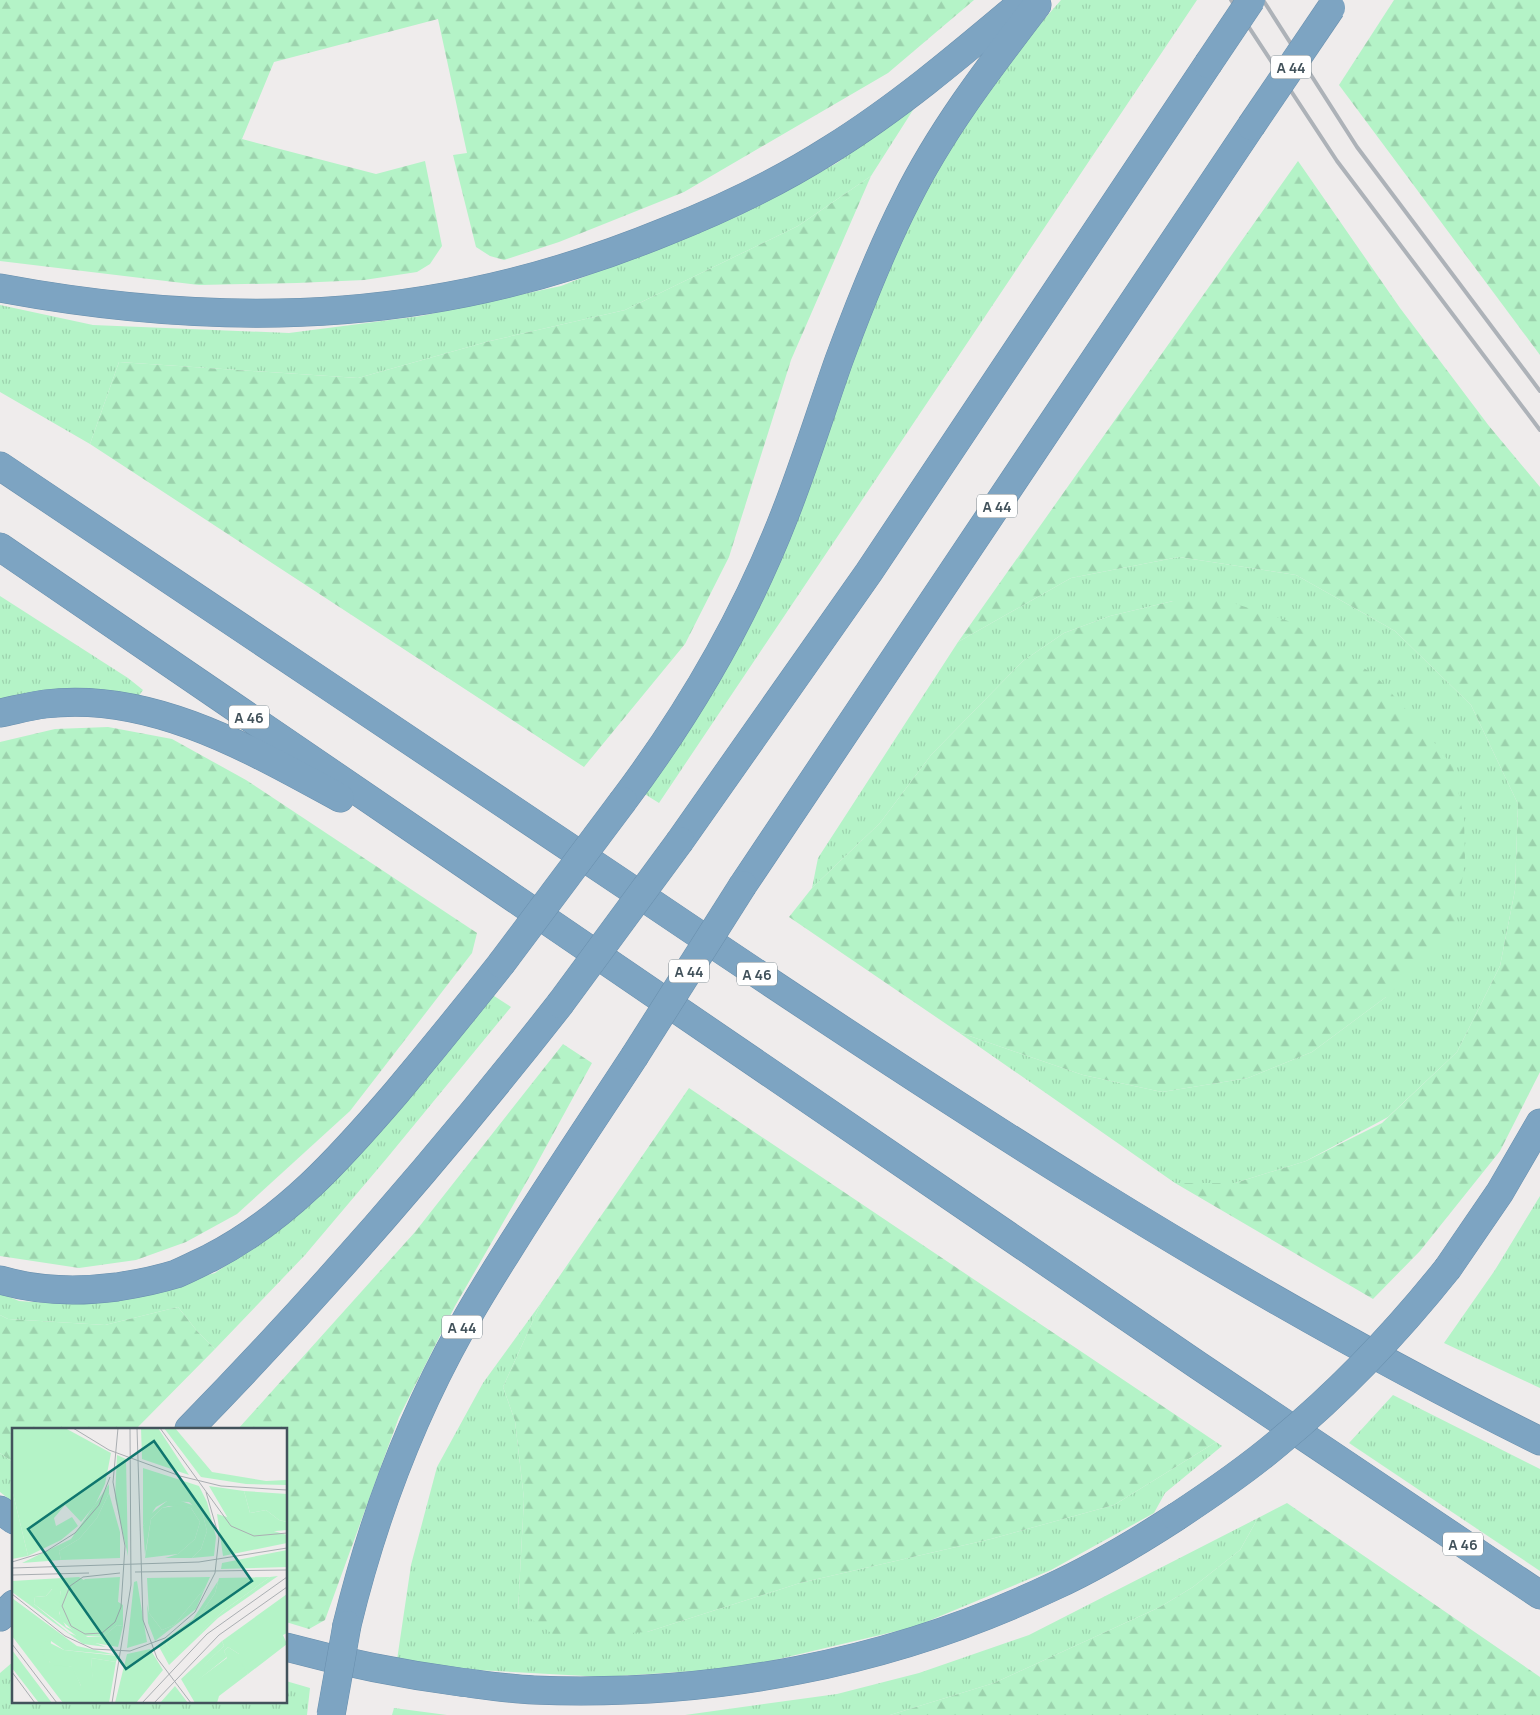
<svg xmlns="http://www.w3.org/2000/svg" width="1540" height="1715" viewBox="0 0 1540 1715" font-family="Manrope,sans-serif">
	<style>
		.grass { fill: url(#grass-tufts) }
		.forest { fill: url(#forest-firs) }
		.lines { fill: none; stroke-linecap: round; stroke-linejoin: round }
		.highway-casing { stroke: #698fad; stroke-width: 29 }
		.highway { stroke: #7da4c2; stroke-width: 28 }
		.rail { stroke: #adb2b8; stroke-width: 4 }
		.highway-bridge-casing { stroke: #698fad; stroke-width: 29; stroke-linecap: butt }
		.highway-bridge { stroke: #7da4c2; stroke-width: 28 }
		.labels { text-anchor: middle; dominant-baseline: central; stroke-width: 4; stroke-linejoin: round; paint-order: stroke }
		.shield { fill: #fff; stroke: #7b868c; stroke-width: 1 }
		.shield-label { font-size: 14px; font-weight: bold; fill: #42525b }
		.inset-road { fill: none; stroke: #aaaeb2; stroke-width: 1 }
		.view { fill: #0f766e; fill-opacity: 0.15; stroke: #0f766e; stroke-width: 2.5 }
		.inset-edge { fill: none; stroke: #42525b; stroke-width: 2.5 }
	</style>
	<defs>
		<pattern id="grass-tufts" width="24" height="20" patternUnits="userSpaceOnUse" patternTransform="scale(1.25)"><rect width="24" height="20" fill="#b4f3c7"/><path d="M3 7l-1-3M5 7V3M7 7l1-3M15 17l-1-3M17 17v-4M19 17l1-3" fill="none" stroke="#9cd2ad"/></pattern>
		<pattern id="forest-firs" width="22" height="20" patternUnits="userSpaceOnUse" patternTransform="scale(1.25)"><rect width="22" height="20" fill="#b4f3c7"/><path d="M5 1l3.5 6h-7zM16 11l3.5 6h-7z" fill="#9cd2ad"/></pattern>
	</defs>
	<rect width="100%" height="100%" fill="#efecec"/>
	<!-- grass -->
	<g class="grass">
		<path d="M 1061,0 L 1197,0 L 659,803 L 643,793 L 713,687 L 893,251 L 940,162 L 999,71 Z"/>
		<path d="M 920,99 L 871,176 L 798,226 L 625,310 L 490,341 L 358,378 L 119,362 L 90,444 L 0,392 L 0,305 L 93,325 L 289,333 L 421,316 L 561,286 L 738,216 L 837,163 Z"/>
		<path d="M 1179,557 L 1296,575 L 1395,631 L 1471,705 L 1518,804 L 1515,890 L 1500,966 L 1457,1052 L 1388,1117 L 1306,1161 L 1235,1183 L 1175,1183 L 958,1032 L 1083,1075 L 1162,1092 L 1248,1078 L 1312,1052 L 1386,997 L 1173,601 L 1110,616 L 1064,633 L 1023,661 L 931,755 L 880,823 L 812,888 L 818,858 L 958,642 L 1071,578 Z"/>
		<path d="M 0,596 L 128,678 L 143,690 L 138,697 L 0,701 Z"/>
		<path d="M 491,994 L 511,1007 L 387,1158 L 305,1255 L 215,1349 L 197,1331 L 178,1307 L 105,1325 L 8,1319 L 0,1315 L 0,1293 L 19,1301 L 66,1304 L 129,1297 L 215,1273 L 261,1241 Z"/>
		<path d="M 1540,1196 L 1540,1388 L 1444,1343 L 1495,1270 Z"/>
		<path d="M 541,1303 L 503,1387 L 515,1421 L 524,1499 L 518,1610 L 647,1632 L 800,1583 L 991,1539 L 1114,1505 L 1216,1442 L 1222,1446 L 1165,1493 L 1154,1513 L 1051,1570 L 914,1627 L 741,1668 L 604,1677 L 458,1669 L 397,1660 L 411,1565 L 437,1467 L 483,1383 Z"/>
		<path d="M 1393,1395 L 1540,1469 L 1540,1571 L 1349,1443 Z"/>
		<path d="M 0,1453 L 14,1463 L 14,1503 L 0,1492 Z"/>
		<path d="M 1258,1518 L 1240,1550 L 1193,1587 L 1160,1607 L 994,1683 L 890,1715 L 685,1715 L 837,1694 L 919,1673 L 1029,1635 Z"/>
		<path d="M 14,1661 L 14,1701 L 286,1701 L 286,1681 L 310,1688 L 307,1715 L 0,1715 L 0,1673 Z"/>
		<path d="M 394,1708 L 447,1715 L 448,1715 L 392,1715 Z"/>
	</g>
	<!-- forest -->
	<g class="forest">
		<path d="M 0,0 L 974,0 L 888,73 L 684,192 L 559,242 L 504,260 L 490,256 L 476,247 L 453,155 L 467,153 L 438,19 L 274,62 L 242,139 L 376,174 L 425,161 L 442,246 L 430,264 L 417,272 L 364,280 L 297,283 L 199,285 L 0,261 Z"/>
		<path d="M 1394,0 L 1540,0 L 1540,355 L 1339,85 Z"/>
		<path d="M 1298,161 L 1400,308 L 1489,426 L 1540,487 L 1540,1072 L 1500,1151 L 1420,1251 L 1373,1299 L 1175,1183 L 1235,1183 L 1306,1161 L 1382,1123 L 1457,1052 L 1500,966 L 1515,890 L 1518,804 L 1471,705 L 1395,631 L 1296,575 L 1179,557 L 1071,578 L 958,642 Z"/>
		<path d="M 871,176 L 791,360 L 729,557 L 685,644 L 584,767 L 90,444 L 119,362 L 358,378 L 490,341 L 625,310 L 798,226 Z"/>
		<path d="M 1218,598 L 1288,621 L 1375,675 L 1427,733 L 1453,767 L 1464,818 L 1465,861 L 1454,933 L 1386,997 L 1312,1052 L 1248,1078 L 1162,1092 L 1083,1075 L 958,1032 L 789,917 L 812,888 L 880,823 L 931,755 L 1023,661 L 1064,633 L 1110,616 L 1173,601 Z"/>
		<path d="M 108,727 L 172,739 L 246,780 L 477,933 L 472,953 L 350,1111 L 237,1214 L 186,1242 L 136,1260 L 79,1268 L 0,1256 L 0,742 L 55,729 Z"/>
		<path d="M 563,1044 L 592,1063 L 535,1167 L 455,1306 L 399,1417 L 325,1620 L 309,1629 L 286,1622 L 286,1429 L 238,1429 L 415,1232 Z"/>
		<path d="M 689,1088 L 1216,1442 L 1114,1505 L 991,1539 L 800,1583 L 647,1632 L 557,1637 L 518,1610 L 524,1499 L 515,1421 L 503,1387 L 541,1303 Z"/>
		<path d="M 178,1307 L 197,1331 L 215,1349 L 136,1429 L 14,1429 L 14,1463 L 0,1453 L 0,1315 L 8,1319 L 105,1325 Z"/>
		<path d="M 1287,1503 L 1540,1677 L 1540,1715 L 890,1715 L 994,1683 L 1160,1607 L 1193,1587 L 1240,1550 L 1258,1518 Z"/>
	</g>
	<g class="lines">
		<defs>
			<g id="highway">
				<path d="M 0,288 C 140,314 285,323 426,300 C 509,287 589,263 667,231 C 723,209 779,182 831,149 C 900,106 962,53 1025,0"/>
				<path d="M 0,466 C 218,612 437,759 655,905 C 941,1098 1230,1288 1540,1441"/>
				<path d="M 0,547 L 1199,1366 L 1540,1595"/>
				<path d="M 0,713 C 15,710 30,706 45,704 C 151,691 250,749 340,798"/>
				<path d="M 623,801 C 690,712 745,617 785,514 C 805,463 821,411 839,360 C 859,306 880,252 906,201 C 941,130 989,68 1037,5"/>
				<path d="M 680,841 L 869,572 L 1208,64"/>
				<path d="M 743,885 L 1251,126"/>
				<path d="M 1448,1268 L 1500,1192 L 1540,1123"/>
				<path d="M 0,1280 C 37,1291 78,1292 117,1287 C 136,1284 157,1280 176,1274 C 188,1269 199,1263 210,1258 C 286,1219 341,1157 396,1093 C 432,1050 467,1007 501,964"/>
				<path d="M 189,1429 C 320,1295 444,1152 560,1004"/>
				<path d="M 0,1510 L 14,1520"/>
				<path d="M 0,1617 L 14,1604"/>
				<path d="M 347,1625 C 372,1522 409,1422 461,1329 C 477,1299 496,1270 514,1241 C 553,1179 594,1118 634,1057"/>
				<path d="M 286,1647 C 345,1663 400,1674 460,1682 C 484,1685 509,1689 534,1690 C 712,1697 889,1664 1050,1588 C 1094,1568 1136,1543 1176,1517"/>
			</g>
		</defs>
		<!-- highway casing -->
		<use href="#highway" class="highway-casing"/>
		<!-- highway -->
		<use href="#highway" class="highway"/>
		<!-- rail -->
		<g class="rail">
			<path d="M 1231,0 L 1337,161 L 1540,430"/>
			<path d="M 1263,0 L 1357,147 L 1540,391"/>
		</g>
		<defs>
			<g id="highway-bridge">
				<path d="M 1208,64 L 1251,0"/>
				<path d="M 1251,126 L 1331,8"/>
				<path d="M 501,964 L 623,801"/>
				<path d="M 560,1004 L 680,841"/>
				<path d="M 634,1057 L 743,885"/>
				<path d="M 1176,1517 C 1211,1494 1246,1470 1278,1443 C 1341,1391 1397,1332 1448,1268"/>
				<path d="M 331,1715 L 347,1625"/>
			</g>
		</defs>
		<!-- highway-bridge casing -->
		<use href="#highway-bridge" class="highway-bridge-casing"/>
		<!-- highway-bridge -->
		<use href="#highway-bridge" class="highway-bridge"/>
	</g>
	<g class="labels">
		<!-- shield labels -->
		<g class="shield">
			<rect x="1271" y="55.5" width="40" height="23" rx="4"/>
			<rect x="977" y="494.5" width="40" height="23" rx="4"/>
			<rect x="229" y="705.5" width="40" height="23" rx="4"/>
			<rect x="669" y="959.5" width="40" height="23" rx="4"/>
			<rect x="737" y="962.5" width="40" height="23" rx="4"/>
			<rect x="442" y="1315.5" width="40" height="23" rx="4"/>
			<rect x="1443" y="1532.5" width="40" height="23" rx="4"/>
		</g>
		<g class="shield-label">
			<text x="1291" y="67">A 44</text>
			<text x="997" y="506">A 44</text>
			<text x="249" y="717">A 46</text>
			<text x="689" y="971">A 44</text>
			<text x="757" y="974">A 46</text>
			<text x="462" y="1327">A 44</text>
			<text x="1463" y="1544">A 46</text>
		</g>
	</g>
	<!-- overview -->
	<g transform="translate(12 1428)">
		<rect width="275" height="275" fill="#efecec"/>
		<path d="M 105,27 L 114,31 L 116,128 L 103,70 ZM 97,56 L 97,65 L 85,90 L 67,111 L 47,123 L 49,132 L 10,135 L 59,111 ZM 0,61 L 16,128 L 0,131 ZM 232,63 L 275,66 L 275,94 L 267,92 L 254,82 L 238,85 ZM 166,72 L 186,79 L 191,87 L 195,103 L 189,121 L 180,130 L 153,130 L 166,126 L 183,111 L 188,94 L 179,80 L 157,78 L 150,80 L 139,91 L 133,127 L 131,98 L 137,87 L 155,73 ZM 205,86 L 275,107 L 275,115 L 211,128 ZM 275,122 L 275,139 L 209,141 L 210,135 ZM 266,148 L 206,190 L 157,237 L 146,217 L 181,191 L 206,153 L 203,165 L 186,190 L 154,216 L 163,228 L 211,183 L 258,149 ZM 67,149 L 111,177 L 111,198 L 105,197 L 92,208 L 67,208 L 49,192 L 46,178 L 49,163 L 40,161 L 34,168 L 23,169 L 22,176 L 57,205 L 94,219 L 71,216 L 0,164 L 0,153 ZM 193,160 L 184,181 L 143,213 L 136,195 L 135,176 L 137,185 L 150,202 L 162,197 ZM 0,170 L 65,218 L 105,227 L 52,222 L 39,213 L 37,234 L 61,239 L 69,258 L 81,258 L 79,230 L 104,234 L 97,275 L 51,275 L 0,208 ZM 210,213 L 212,218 L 177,251 L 180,256 L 215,230 L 212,223 L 216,219 L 227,226 L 236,246 L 207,268 L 205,275 L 183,275 L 169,251 ZM 138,221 L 151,242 L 124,275 L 103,275 L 115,226 ZM 0,222 L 40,275 L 27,275 L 0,240 ZM 163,258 L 176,275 L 148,275 Z" fill="#b4f3c7"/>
		<path d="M 0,0 L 53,0 L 99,25 L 93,56 L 83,77 L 69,94 L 53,77 L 42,90 L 44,98 L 60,89 L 66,98 L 49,112 L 16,128 L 0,61 ZM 129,0 L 146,0 L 177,47 L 130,31 ZM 152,0 L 163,0 L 200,44 L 254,53 L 275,52 L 275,57 L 234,56 L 189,49 ZM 131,40 L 187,58 L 195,74 L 204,109 L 202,128 L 180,130 L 189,121 L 195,103 L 191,87 L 177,74 L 155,73 L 144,79 L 131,98 ZM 197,58 L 232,63 L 238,85 L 254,82 L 267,92 L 275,94 L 275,102 L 242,105 L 227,100 L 217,92 ZM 97,65 L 108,104 L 108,130 L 49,132 L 47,123 L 67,111 L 85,90 ZM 167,77 L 179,80 L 188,94 L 183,111 L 166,126 L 133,130 L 139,91 L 150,80 ZM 108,149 L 105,186 L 88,203 L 69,202 L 54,186 L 57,163 L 73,151 ZM 198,149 L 193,160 L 162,197 L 150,202 L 137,185 L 135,150 ZM 258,149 L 211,183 L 163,229 L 154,216 L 186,190 L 203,165 L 207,150 ZM 125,153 L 135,214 L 115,220 L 122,154 ZM 43,158 L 49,160 L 47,185 L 54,199 L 76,209 L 92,208 L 105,197 L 111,198 L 106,219 L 71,213 L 22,176 L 23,169 L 34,168 ZM 275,166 L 275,205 L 271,207 L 275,216 L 236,246 L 227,232 L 227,226 L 216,219 L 212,223 L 215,229 L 180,257 L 176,251 L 212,218 L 210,213 ZM 34,213 L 52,222 L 106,228 L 104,234 L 79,230 L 82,260 L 74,260 L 69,258 L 60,239 L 41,237 L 33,230 L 27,216 Z" fill="#b4f3c7"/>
		<path class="inset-road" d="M 61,0 L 97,22 L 168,48 L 209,58 L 275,62M 106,0 L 101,54 L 113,118 L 109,179 L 103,194 L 90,205 L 73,206 L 59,198 L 50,178 L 58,158 L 71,149 L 108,145M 125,0 L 131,192 L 145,230 L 179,275M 148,0 L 219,98 L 242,108 L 275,105M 0,134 L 33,124 L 63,105 L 87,77 L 98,49M 0,140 L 187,134 L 275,120M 123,144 L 275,142M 0,147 L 77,145M 0,166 L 53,208 L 81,221 L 118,223 L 153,210 L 183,184 L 203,145 L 207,109 L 194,64M 0,216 L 45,275M 0,244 L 23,275M 100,275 L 119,157 L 118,0M 130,275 L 195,206 L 275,149M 142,275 L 207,207 L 275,159"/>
		<path class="view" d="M 142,13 L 240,153 L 114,241 L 16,101 Z"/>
		<rect width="275" height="275" class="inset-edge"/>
	</g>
</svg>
